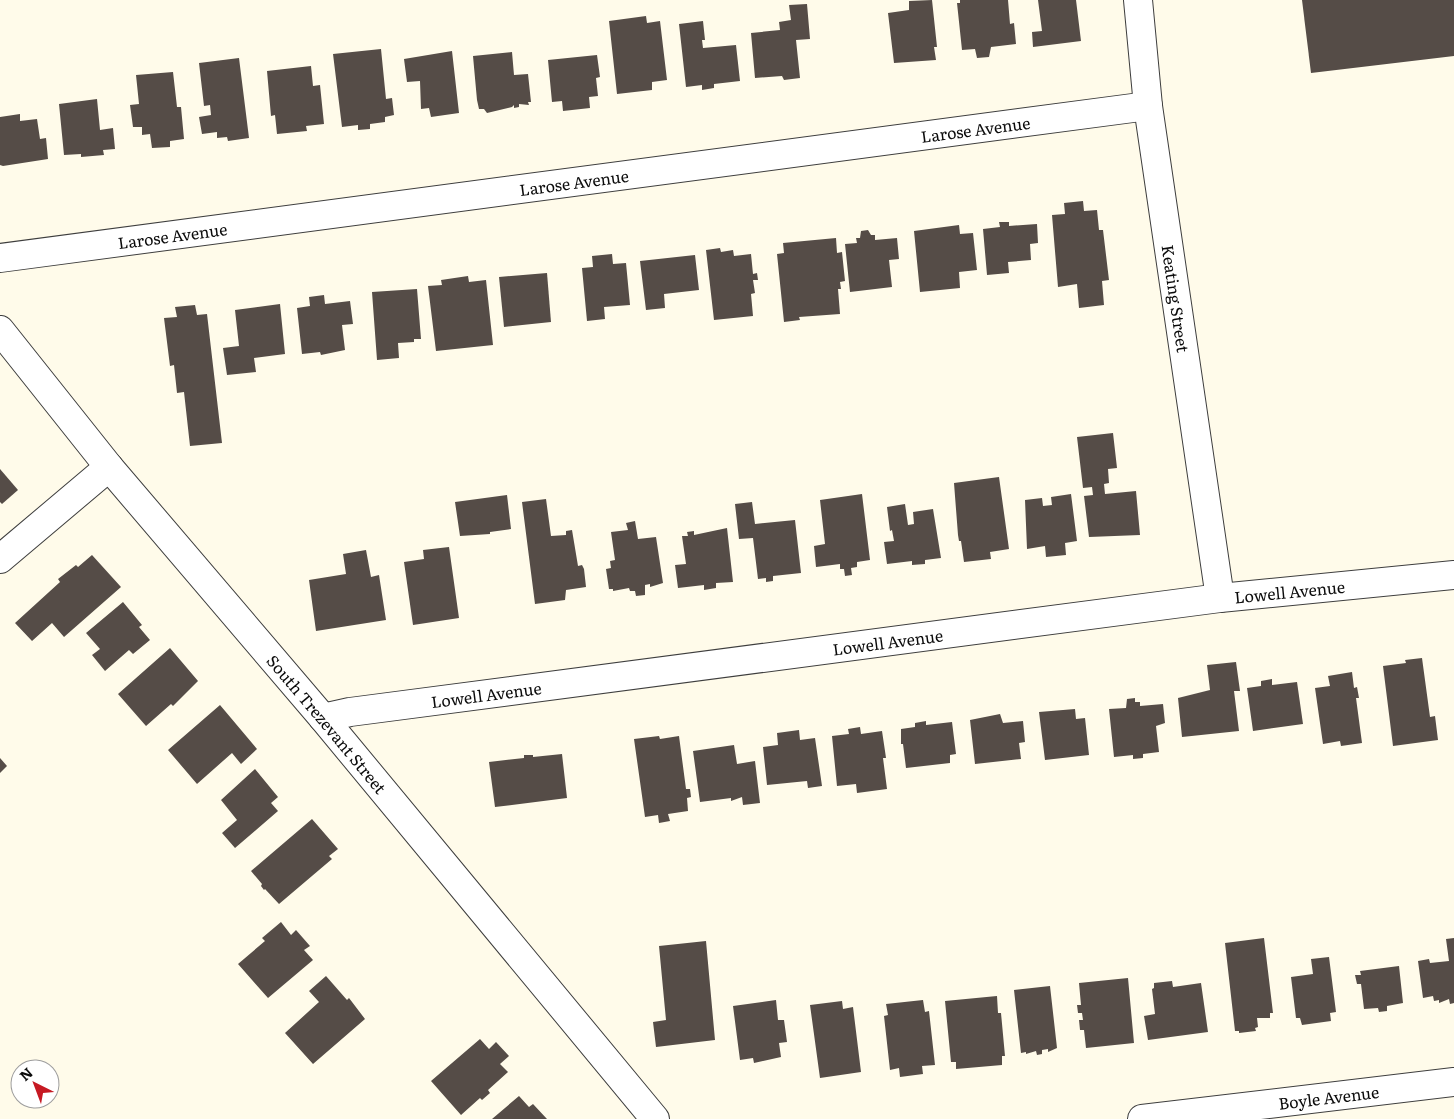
<svg xmlns="http://www.w3.org/2000/svg" width="1454" height="1119" viewBox="0 0 1454 1119" font-family="Literata,serif">
	<style>
		.building { fill: #554c47 }
		.lines { fill: none; stroke-linecap: round; stroke-linejoin: round }
		.minor-casing { stroke: #3e3e3e; stroke-width: 30 }
		.minor { stroke: #fff; stroke-width: 28 }
		.labels { text-anchor: middle; dominant-baseline: central; stroke-width: 5; stroke-linejoin: round; paint-order: stroke }
		.street-label { font-size: 16px; fill: #0b0b0b; stroke: #fff }
	</style>
	<rect width="100%" height="100%" fill="#fffbea"/>
	<!-- building -->
	<g class="building">
		<path d="M 932,0 L 937,47 L 934,47 L 936,60 L 894,63 L 888,13 L 909,10 L 909,1 Z"/>
		<path d="M 960,0 L 1008,0 L 1010,24 L 1014,23 L 1016,44 L 991,47 L 989,57 L 977,58 L 975,49 L 962,50 L 957,3 L 960,3 Z"/>
		<path d="M 1038,0 L 1076,0 L 1081,41 L 1033,47 L 1032,32 L 1042,31 Z"/>
		<path d="M 1302,0 L 1454,0 L 1454,56 L 1311,73 Z"/>
		<path d="M 807,4 L 810,39 L 796,40 L 800,78 L 784,80 L 782,76 L 755,78 L 751,33 L 780,30 L 779,22 L 791,20 L 789,5 Z"/>
		<path d="M 646,16 L 647,23 L 660,21 L 667,80 L 652,82 L 652,90 L 617,94 L 609,21 Z"/>
		<path d="M 703,21 L 705,40 L 702,40 L 703,48 L 736,45 L 740,81 L 714,84 L 714,88 L 702,90 L 702,85 L 686,87 L 679,24 Z"/>
		<path d="M 381,49 L 386,99 L 392,98 L 394,115 L 385,117 L 385,122 L 370,124 L 370,129 L 358,130 L 358,125 L 342,127 L 333,54 Z"/>
		<path d="M 452,51 L 459,113 L 431,117 L 429,108 L 421,109 L 420,81 L 407,82 L 404,59 Z"/>
		<path d="M 512,52 L 514,75 L 528,74 L 531,102 L 528,102 L 529,105 L 519,104 L 519,107 L 514,108 L 514,105 L 512,107 L 487,113 L 484,109 L 479,109 L 477,100 L 473,56 Z"/>
		<path d="M 597,55 L 600,77 L 596,78 L 598,96 L 589,97 L 590,108 L 563,111 L 562,101 L 552,102 L 548,60 Z"/>
		<path d="M 239,58 L 249,138 L 228,141 L 227,137 L 217,138 L 217,132 L 202,134 L 199,117 L 211,115 L 210,105 L 204,106 L 199,63 Z"/>
		<path d="M 311,66 L 313,86 L 320,85 L 324,124 L 306,126 L 307,131 L 277,134 L 275,115 L 271,116 L 267,71 Z"/>
		<path d="M 173,72 L 177,107 L 181,107 L 184,139 L 170,141 L 170,147 L 152,148 L 150,134 L 142,135 L 142,127 L 133,127 L 130,105 L 139,104 L 136,75 Z"/>
		<path d="M 97,99 L 100,130 L 113,128 L 115,149 L 103,150 L 104,155 L 81,157 L 81,154 L 64,155 L 59,104 Z"/>
		<path d="M 20,114 L 20,121 L 37,119 L 40,139 L 46,138 L 48,159 L 3,166 L 0,165 L 0,117 Z"/>
		<path d="M 1083,201 L 1084,211 L 1097,210 L 1099,230 L 1103,230 L 1109,280 L 1102,281 L 1104,305 L 1079,308 L 1077,284 L 1058,287 L 1052,215 L 1065,214 L 1064,203 Z"/>
		<path d="M 999,222 L 1009,222 L 1009,226 L 1037,224 L 1038,243 L 1030,244 L 1031,260 L 1008,262 L 1009,273 L 987,275 L 983,229 L 1000,227 Z"/>
		<path d="M 959,225 L 960,234 L 973,233 L 977,270 L 959,272 L 960,288 L 920,292 L 914,231 Z"/>
		<path d="M 868,230 L 871,235 L 875,235 L 875,240 L 897,238 L 899,259 L 889,260 L 892,287 L 850,292 L 845,244 L 857,243 L 856,238 L 860,238 L 861,231 Z"/>
		<path d="M 836,238 L 837,253 L 842,252 L 845,281 L 840,282 L 841,289 L 838,289 L 840,314 L 799,317 L 800,320 L 784,322 L 777,254 L 784,253 L 783,243 Z"/>
		<path d="M 720,248 L 721,252 L 733,250 L 734,256 L 751,254 L 753,274 L 757,273 L 758,280 L 753,280 L 755,293 L 751,294 L 753,316 L 714,320 L 706,250 Z"/>
		<path d="M 612,254 L 613,264 L 626,263 L 630,305 L 604,307 L 605,319 L 587,321 L 582,268 L 593,267 L 592,256 Z"/>
		<path d="M 695,255 L 699,290 L 664,294 L 665,308 L 646,310 L 640,261 Z"/>
		<path d="M 547,273 L 551,322 L 504,327 L 499,277 Z"/>
		<path d="M 468,276 L 469,282 L 486,280 L 493,345 L 436,351 L 428,286 L 442,285 L 441,280 Z"/>
		<path d="M 417,289 L 421,339 L 414,339 L 414,342 L 398,343 L 399,358 L 377,360 L 372,292 Z"/>
		<path d="M 324,295 L 325,304 L 350,301 L 353,324 L 342,325 L 345,350 L 321,355 L 320,352 L 302,354 L 297,308 L 310,306 L 309,297 Z"/>
		<path d="M 280,304 L 285,354 L 254,358 L 256,372 L 227,375 L 223,348 L 239,346 L 235,310 Z"/>
		<path d="M 195,305 L 197,315 L 207,314 L 222,443 L 190,446 L 184,392 L 177,393 L 174,365 L 170,366 L 164,318 L 177,317 L 175,307 Z"/>
		<path d="M 1113,433 L 1117,468 L 1108,469 L 1109,483 L 1104,484 L 1105,494 L 1136,491 L 1140,535 L 1089,537 L 1084,496 L 1093,495 L 1092,487 L 1083,488 L 1077,437 Z"/>
		<path d="M 0,469 L 18,490 L 2,504 L 0,502 Z"/>
		<path d="M 999,477 L 1009,549 L 990,552 L 991,559 L 964,562 L 961,541 L 959,541 L 958,535 L 954,483 Z"/>
		<path d="M 862,494 L 870,560 L 857,562 L 857,567 L 851,568 L 852,575 L 845,576 L 844,569 L 840,569 L 840,564 L 816,567 L 814,546 L 825,544 L 820,500 Z"/>
		<path d="M 1071,494 L 1077,541 L 1065,543 L 1066,555 L 1046,557 L 1045,546 L 1027,549 L 1025,500 L 1042,498 L 1043,506 L 1052,505 L 1051,497 Z"/>
		<path d="M 507,495 L 511,529 L 490,532 L 490,534 L 460,536 L 455,502 Z"/>
		<path d="M 546,499 L 551,536 L 566,535 L 566,531 L 572,530 L 578,566 L 582,565 L 584,569 L 586,587 L 566,590 L 565,600 L 535,604 L 522,502 Z"/>
		<path d="M 752,502 L 755,524 L 795,520 L 801,573 L 773,576 L 773,581 L 766,582 L 766,578 L 758,579 L 753,538 L 739,539 L 735,504 Z"/>
		<path d="M 905,504 L 908,525 L 914,524 L 913,512 L 933,509 L 941,558 L 925,560 L 925,564 L 912,565 L 912,561 L 887,564 L 884,542 L 894,541 L 892,530 L 890,531 L 887,507 Z"/>
		<path d="M 635,521 L 638,539 L 656,537 L 663,583 L 650,587 L 650,584 L 645,585 L 645,595 L 636,596 L 635,591 L 630,591 L 629,588 L 613,591 L 613,589 L 609,589 L 606,569 L 611,568 L 610,561 L 615,560 L 611,532 L 628,530 L 626,523 Z"/>
		<path d="M 727,528 L 733,582 L 716,583 L 716,588 L 704,590 L 704,585 L 678,588 L 675,565 L 686,564 L 682,536 L 688,536 L 687,532 L 694,531 L 694,535 Z"/>
		<path d="M 449,547 L 459,618 L 413,625 L 404,562 L 424,559 L 423,550 Z"/>
		<path d="M 366,550 L 371,577 L 379,575 L 386,620 L 316,631 L 309,580 L 346,574 L 343,554 Z"/>
		<path d="M 92,555 L 121,587 L 64,637 L 52,623 L 32,641 L 15,623 L 60,582 L 58,579 L 76,565 L 78,567 Z"/>
		<path d="M 123,602 L 142,625 L 139,627 L 150,640 L 133,654 L 129,650 L 105,671 L 92,655 L 100,649 L 86,633 Z"/>
		<path d="M 170,648 L 198,681 L 173,706 L 171,704 L 146,726 L 118,694 Z"/>
		<path d="M 1422,658 L 1430,717 L 1435,716 L 1438,740 L 1393,746 L 1383,666 L 1406,663 L 1405,660 Z"/>
		<path d="M 1236,662 L 1240,691 L 1234,691 L 1239,731 L 1182,737 L 1178,698 L 1210,690 L 1207,665 Z"/>
		<path d="M 1352,672 L 1354,688 L 1357,687 L 1359,698 L 1356,698 L 1362,743 L 1341,746 L 1340,741 L 1323,744 L 1315,688 L 1330,686 L 1328,676 Z"/>
		<path d="M 1272,679 L 1272,685 L 1297,682 L 1303,724 L 1253,731 L 1247,688 L 1261,686 L 1261,681 Z"/>
		<path d="M 1135,698 L 1135,702 L 1140,702 L 1140,706 L 1163,704 L 1165,723 L 1156,726 L 1159,752 L 1143,754 L 1143,758 L 1133,759 L 1133,755 L 1114,757 L 1109,709 L 1126,708 L 1127,699 Z"/>
		<path d="M 220,705 L 257,749 L 241,764 L 232,753 L 197,784 L 168,750 Z"/>
		<path d="M 1075,709 L 1076,719 L 1085,718 L 1089,755 L 1045,760 L 1039,712 Z"/>
		<path d="M 1000,714 L 1003,723 L 1023,721 L 1025,742 L 1019,743 L 1021,759 L 975,764 L 970,720 Z"/>
		<path d="M 926,721 L 926,725 L 952,722 L 956,754 L 950,755 L 950,763 L 906,768 L 903,744 L 901,744 L 901,729 L 915,727 L 915,723 Z"/>
		<path d="M 860,727 L 861,734 L 882,731 L 885,751 L 886,758 L 883,758 L 887,789 L 857,793 L 856,784 L 837,786 L 832,736 L 849,734 L 848,729 Z"/>
		<path d="M 799,730 L 800,740 L 815,738 L 822,786 L 808,788 L 807,781 L 767,785 L 763,747 L 778,745 L 777,733 Z"/>
		<path d="M 659,736 L 660,739 L 679,736 L 686,789 L 690,789 L 691,797 L 687,798 L 688,811 L 668,814 L 670,821 L 659,823 L 658,815 L 645,817 L 634,739 Z"/>
		<path d="M 734,745 L 737,764 L 755,761 L 760,803 L 743,805 L 742,797 L 731,801 L 731,798 L 700,802 L 693,751 Z"/>
		<path d="M 562,754 L 567,798 L 495,807 L 489,762 L 524,758 L 524,755 L 533,755 L 533,757 Z"/>
		<path d="M 0,758 L 7,766 L 0,773 Z"/>
		<path d="M 255,769 L 278,797 L 271,803 L 278,811 L 235,848 L 222,833 L 237,820 L 221,800 Z"/>
		<path d="M 312,819 L 338,849 L 329,856 L 332,859 L 279,904 L 265,889 L 264,890 L 261,886 L 262,884 L 251,871 Z"/>
		<path d="M 281,922 L 291,935 L 296,930 L 310,946 L 304,950 L 313,960 L 268,998 L 238,964 L 265,941 L 262,938 Z"/>
		<path d="M 1264,938 L 1273,1013 L 1270,1013 L 1270,1018 L 1257,1018 L 1258,1027 L 1255,1028 L 1256,1031 L 1239,1033 L 1239,1031 L 1235,1031 L 1225,943 Z"/>
		<path d="M 1454,938 L 1454,1003 L 1450,1004 L 1449,999 L 1439,1003 L 1439,1000 L 1434,1001 L 1433,996 L 1423,998 L 1418,961 L 1429,959 L 1430,963 L 1449,961 L 1446,939 Z"/>
		<path d="M 706,941 L 715,1040 L 656,1047 L 653,1022 L 666,1020 L 659,946 Z"/>
		<path d="M 1329,957 L 1336,1012 L 1330,1013 L 1331,1021 L 1302,1025 L 1300,1018 L 1296,1018 L 1291,977 L 1313,974 L 1311,959 Z"/>
		<path d="M 1399,966 L 1403,1003 L 1387,1006 L 1387,1011 L 1379,1012 L 1378,1008 L 1364,1009 L 1361,984 L 1357,984 L 1355,975 L 1361,975 L 1360,971 Z"/>
		<path d="M 326,976 L 347,1000 L 349,998 L 365,1019 L 313,1064 L 285,1033 L 319,1002 L 309,991 Z"/>
		<path d="M 1128,978 L 1134,1043 L 1086,1048 L 1084,1030 L 1080,1030 L 1079,1020 L 1083,1020 L 1082,1013 L 1078,1013 L 1077,1005 L 1081,1005 L 1079,983 Z"/>
		<path d="M 1172,981 L 1173,987 L 1201,983 L 1208,1032 L 1148,1040 L 1144,1016 L 1155,1014 L 1152,989 L 1154,988 L 1154,983 Z"/>
		<path d="M 1050,986 L 1057,1048 L 1048,1052 L 1048,1049 L 1042,1050 L 1042,1054 L 1037,1055 L 1036,1051 L 1026,1054 L 1026,1052 L 1021,1053 L 1014,990 Z"/>
		<path d="M 997,996 L 998,1013 L 1001,1013 L 1005,1056 L 1002,1056 L 1002,1065 L 956,1069 L 956,1062 L 951,1062 L 945,1001 Z"/>
		<path d="M 776,1000 L 778,1020 L 784,1020 L 787,1042 L 779,1043 L 781,1057 L 754,1063 L 753,1058 L 740,1060 L 733,1006 Z"/>
		<path d="M 923,1000 L 925,1012 L 929,1011 L 935,1065 L 922,1066 L 923,1074 L 900,1077 L 899,1068 L 890,1070 L 884,1016 L 888,1015 L 886,1004 Z"/>
		<path d="M 842,1001 L 843,1009 L 853,1007 L 861,1072 L 820,1078 L 810,1005 Z"/>
		<path d="M 480,1039 L 489,1049 L 496,1042 L 509,1056 L 500,1064 L 508,1072 L 488,1090 L 490,1093 L 482,1100 L 480,1098 L 461,1115 L 431,1081 Z"/>
		<path d="M 519,1096 L 529,1107 L 533,1104 L 547,1119 L 492,1119 Z"/>
	</g>
	<g class="lines">
		<defs>
			<g id="minor">
				<path id="s1" d="M 1138,0 L 1148,106 L 1220,598"/>
				<path id="s2" d="M 0,258 L 1148,106"/>
				<path id="s3" d="M 0,330 L 109,467 L 323,718 L 655,1119"/>
				<path d="M 0,559 L 109,467"/>
				<path id="s4" d="M 323,718 L 350,712 L 1220,598 L 1454,575"/>
				<path id="s5" d="M 1142,1119 L 1454,1082"/>
			</g>
		</defs>
		<!-- minor casing -->
		<use href="#minor" class="minor-casing"/>
		<!-- minor -->
		<use href="#minor" class="minor"/>
	</g>
	<g class="labels">
		<!-- street labels -->
		<g class="street-label">
			<text stroke="none"><textPath href="#s2" startOffset="984">Larose Avenue</textPath></text>
			<text stroke="none"><textPath href="#s2" startOffset="579">Larose Avenue</textPath></text>
			<text stroke="none"><textPath href="#s2" startOffset="174">Larose Avenue</textPath></text>
			<text stroke="none"><textPath href="#s1" startOffset="301">Keating Street</textPath></text>
			<text stroke="none"><textPath href="#s4" startOffset="975">Lowell Avenue</textPath></text>
			<text stroke="none"><textPath href="#s4" startOffset="570">Lowell Avenue</textPath></text>
			<text stroke="none"><textPath href="#s4" startOffset="165">Lowell Avenue</textPath></text>
			<text stroke="none"><textPath href="#s3" startOffset="512">South Trezevant Street</textPath></text>
			<text stroke="none"><textPath href="#s5" startOffset="188">Boyle Avenue</textPath></text>
		</g>
	</g>
	<!-- north arrow -->
	<g transform="translate(35 1084) rotate(318)"><circle r="24" fill="#ffffff" stroke="#9d9d9d"/>
	<path d="M0-4L9 19L0 12L-9 19Z" fill="#c61922"/>
	<text y="-8" font-size="14" font-weight="bold" text-anchor="middle" fill="#0b0b0b">N</text>
	</g>
</svg>
